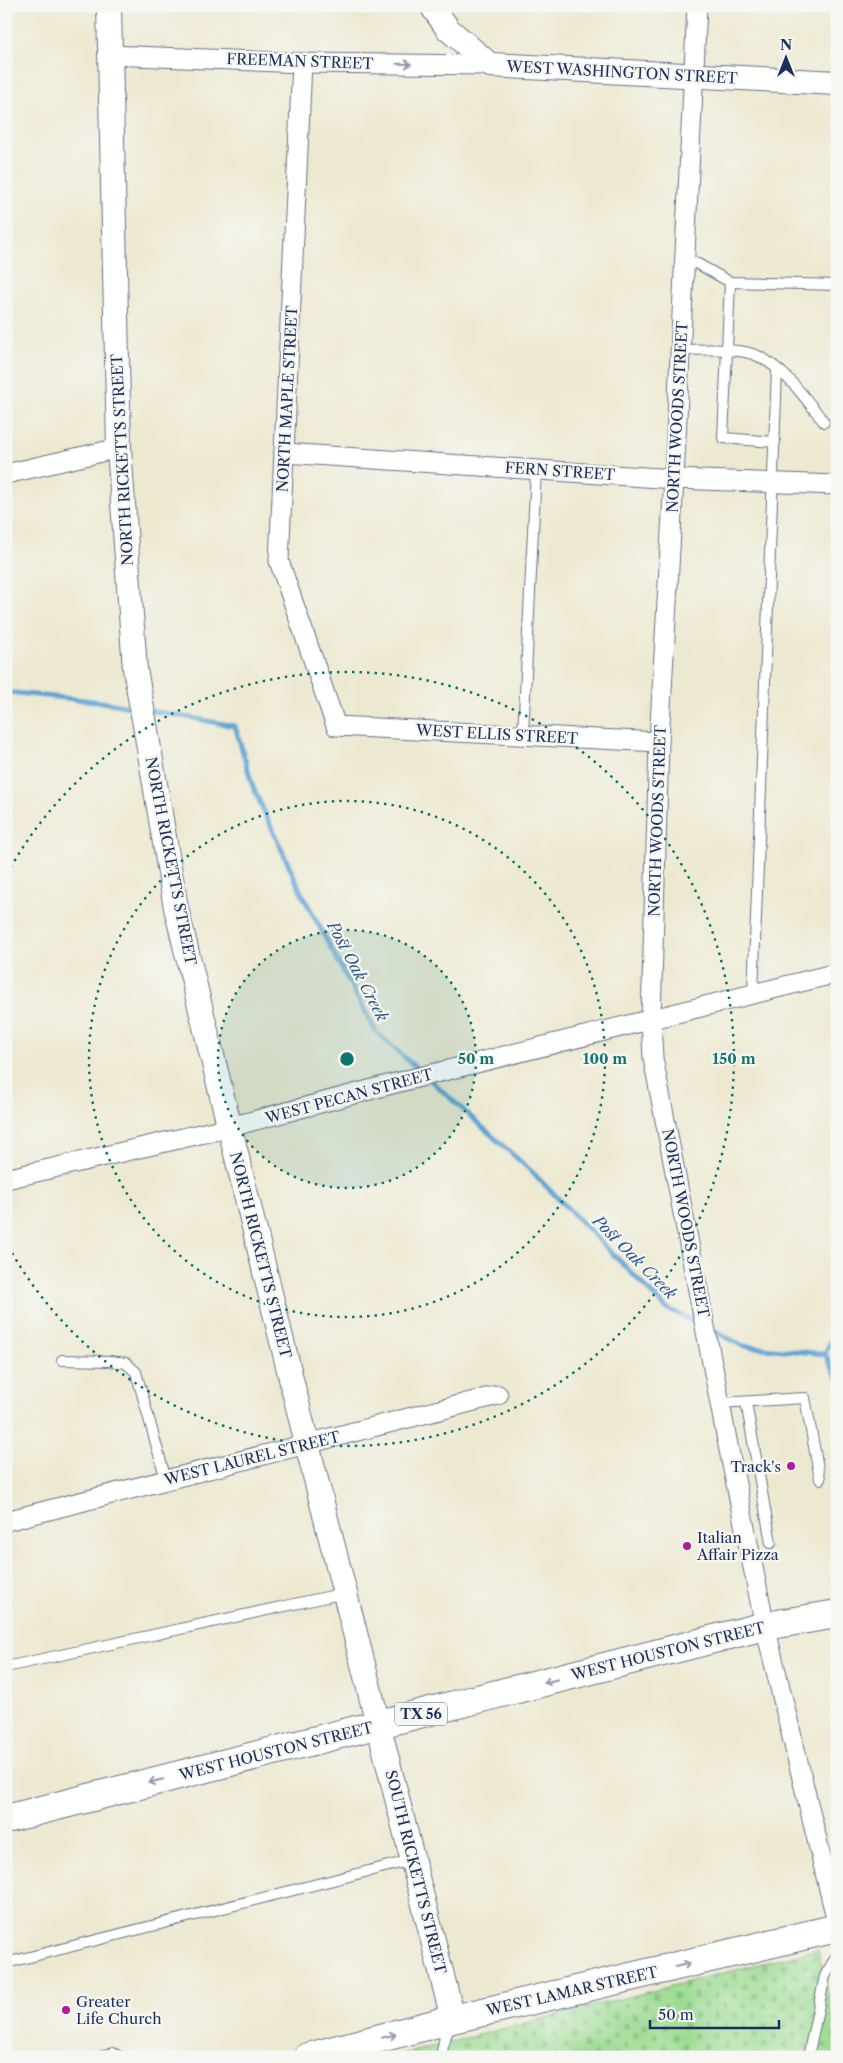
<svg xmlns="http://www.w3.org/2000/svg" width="843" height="2063" viewBox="0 0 843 2063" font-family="'Libre Caslon Text',serif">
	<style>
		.cemetery { fill: url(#cemetery-stones); stroke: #5c8678 }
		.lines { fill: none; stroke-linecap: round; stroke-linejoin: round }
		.stream { stroke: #60a5d5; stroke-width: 5 }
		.service-casing { stroke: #647086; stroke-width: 12 }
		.minor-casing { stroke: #647086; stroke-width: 21 }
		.tertiary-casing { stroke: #647086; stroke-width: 26 }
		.primary-casing { stroke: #647086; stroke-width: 30 }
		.service { stroke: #fff; stroke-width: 10 }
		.minor { stroke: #fff; stroke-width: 19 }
		.tertiary { stroke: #fff; stroke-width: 24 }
		.primary { stroke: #fff; stroke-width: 28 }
		.oneway { stroke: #8d97ae }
		.ring { fill: none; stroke: #0f766e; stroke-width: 2.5; stroke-dasharray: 2.5 5 }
		.poi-dot { fill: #b5179e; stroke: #f6f6f2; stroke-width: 2 }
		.labels { text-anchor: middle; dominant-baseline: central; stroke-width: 4.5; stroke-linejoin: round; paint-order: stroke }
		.shield { fill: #f6f6f2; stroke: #5d6b8a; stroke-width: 1 }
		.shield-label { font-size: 14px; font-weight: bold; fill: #1b2f5e }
		.street-label { font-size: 15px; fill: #1b2f5e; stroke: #f6f6f2 }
		.poi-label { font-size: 15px; fill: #1b2f5e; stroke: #f6f6f2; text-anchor: start }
		.water-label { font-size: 16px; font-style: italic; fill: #335888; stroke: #f6f6f2 }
		.centre { fill: #0f766e; stroke: #f6f6f2; stroke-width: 2.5 }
		.ring-label { font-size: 15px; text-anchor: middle; font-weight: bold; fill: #0f766e; stroke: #f6f6f2; stroke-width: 4.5; stroke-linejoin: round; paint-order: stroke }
	</style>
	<defs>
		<pattern id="cemetery-stones" width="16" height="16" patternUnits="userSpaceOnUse" patternTransform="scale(1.25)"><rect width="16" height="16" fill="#9cdc92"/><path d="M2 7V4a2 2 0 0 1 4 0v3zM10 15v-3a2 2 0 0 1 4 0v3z" fill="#86bd80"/></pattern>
	</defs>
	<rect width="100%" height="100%" fill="#f6f6f2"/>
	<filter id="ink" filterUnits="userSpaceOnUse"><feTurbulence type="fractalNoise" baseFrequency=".02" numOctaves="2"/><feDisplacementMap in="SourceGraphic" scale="10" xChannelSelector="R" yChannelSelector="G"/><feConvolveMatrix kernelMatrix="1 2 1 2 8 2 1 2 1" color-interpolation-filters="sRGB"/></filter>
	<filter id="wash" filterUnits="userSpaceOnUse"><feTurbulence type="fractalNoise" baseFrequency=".0096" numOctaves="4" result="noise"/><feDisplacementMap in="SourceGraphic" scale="20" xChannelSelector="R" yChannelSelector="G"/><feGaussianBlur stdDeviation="1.12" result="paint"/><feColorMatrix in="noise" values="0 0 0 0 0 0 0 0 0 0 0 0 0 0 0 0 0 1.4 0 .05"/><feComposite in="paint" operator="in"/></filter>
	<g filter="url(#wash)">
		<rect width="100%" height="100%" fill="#ede9d1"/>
		<!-- cemetery -->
		<path class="cemetery" d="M 818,1949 L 837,2033 L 837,2057 L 391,2057 Z"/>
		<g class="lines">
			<!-- stream -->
			<g class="stream">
				<path d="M 6,692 L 103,702 L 135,708"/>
				<path d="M 148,710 L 235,726 L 253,787 L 302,894 L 376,1032 L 421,1072"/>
				<path d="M 429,1079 L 530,1170 L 666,1308 L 700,1324"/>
				<path d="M 710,1329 L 743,1346 L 825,1354 L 837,1377"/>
				<path d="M 825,1354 L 837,1327"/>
			</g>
		</g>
	</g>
	<g filter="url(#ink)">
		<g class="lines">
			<defs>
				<g id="service">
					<path d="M 685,260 L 698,264 L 730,282"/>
					<path d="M 681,350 C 702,350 739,347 758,356 C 786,370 805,398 824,422"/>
					<path d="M 775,442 L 723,438 L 730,282 L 837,285"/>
					<path d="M 523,735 L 536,470"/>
					<path d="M 753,994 L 777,370"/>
					<path d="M 62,1360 L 110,1361 L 126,1363 L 136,1372 L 166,1480"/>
					<path d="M 746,1402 L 771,1543"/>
					<path d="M 720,1403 L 805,1398 L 820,1479"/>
					<path d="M 6,1667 L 345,1593"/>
					<path d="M 6,1963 L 412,1860"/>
					<path d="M 100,2057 L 113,2053 L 120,2057"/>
					<path d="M 441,2057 L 444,2041 L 451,2023"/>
					<path d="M 808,2057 L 825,1976 L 837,1955"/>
				</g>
				<g id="minor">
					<path d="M 697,6 L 674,479 L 659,742 L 651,1019 L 653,1058 L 727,1440 L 765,1626 L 837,1922"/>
					<path d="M 110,55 L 302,63 L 490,65"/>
					<path d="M 302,63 L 279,561 L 336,726 L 659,742"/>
					<path d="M 284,453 L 674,479 L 837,485"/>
					<path d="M 6,474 L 119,448"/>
					<path d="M 6,1179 L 230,1127 L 388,1085 L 837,973"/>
					<path d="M 6,1521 L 498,1395"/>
				</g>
				<g id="tertiary">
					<path d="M 109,6 L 119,448 L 135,669 L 145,725 L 176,908 L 307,1444 L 453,2019"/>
					<path d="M 432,6 L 448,29 L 490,65 L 837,83"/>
				</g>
				<g id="primary">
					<path d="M 6,1819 L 765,1626 L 837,1614"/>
					<path d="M 308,2057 L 453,2019 L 837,1928"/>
				</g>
			</defs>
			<!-- service casing -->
			<use href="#service" class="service-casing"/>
			<!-- minor casing -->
			<use href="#minor" class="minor-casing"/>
			<!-- tertiary casing -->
			<use href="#tertiary" class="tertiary-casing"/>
			<!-- primary casing -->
			<use href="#primary" class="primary-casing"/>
			<!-- service -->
			<use href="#service" class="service"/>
			<!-- minor -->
			<use href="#minor" class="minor"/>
			<!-- tertiary -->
			<use href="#tertiary" class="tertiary"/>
			<!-- primary -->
			<use href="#primary" class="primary"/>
		</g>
		<!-- one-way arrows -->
		<defs><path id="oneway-shaft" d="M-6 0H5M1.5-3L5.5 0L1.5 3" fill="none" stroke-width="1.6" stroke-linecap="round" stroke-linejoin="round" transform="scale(1.25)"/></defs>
		<g class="oneway">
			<use href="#oneway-shaft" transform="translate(404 64) rotate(1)"/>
			<use href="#oneway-shaft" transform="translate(551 1681) rotate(166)"/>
			<use href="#oneway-shaft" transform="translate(156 1781) rotate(166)"/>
			<use href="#oneway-shaft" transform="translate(683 1965) rotate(-13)"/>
			<use href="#oneway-shaft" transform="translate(389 2036) rotate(-14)"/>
		</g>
	</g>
	<!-- distance rings -->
	<circle cx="347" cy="1059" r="129" fill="#0f766e" fill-opacity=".12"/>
	<g class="ring">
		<circle cx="347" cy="1059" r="129"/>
		<circle cx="347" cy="1059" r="258"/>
		<path d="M7 874A387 387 0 1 1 7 1244"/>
	</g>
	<!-- markers -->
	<g class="poi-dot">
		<circle cx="791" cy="1466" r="5"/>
		<circle cx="687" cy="1546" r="5"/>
		<circle cx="66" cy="2010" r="5"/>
	</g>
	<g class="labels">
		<!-- shield labels -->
		<rect class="shield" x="395" y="1702.5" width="52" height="23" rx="4"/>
		<g class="shield-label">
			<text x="421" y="1714">TX 56</text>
		</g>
		<!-- street labels -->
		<g class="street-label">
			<text transform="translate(300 61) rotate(2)">FREEMAN STREET</text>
			<text transform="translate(622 72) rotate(3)">WEST WASHINGTON STREET</text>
			<text transform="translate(287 399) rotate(-87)">NORTH MAPLE STREET</text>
			<text transform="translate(677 417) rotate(-87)">NORTH WOODS STREET</text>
			<text transform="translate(122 460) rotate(-93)">NORTH RICKETTS STREET</text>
			<text transform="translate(560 471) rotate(4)">FERN STREET</text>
			<text transform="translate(497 734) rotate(3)">WEST ELLIS STREET</text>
			<text transform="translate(657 821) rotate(-88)">NORTH WOODS STREET</text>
			<text transform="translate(171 861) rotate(79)">NORTH RICKETTS STREET</text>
			<text transform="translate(349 1096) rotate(-15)">WEST PECAN STREET</text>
			<text transform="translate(686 1223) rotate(79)">NORTH WOODS STREET</text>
			<text transform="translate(261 1255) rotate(76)">NORTH RICKETTS STREET</text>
			<text transform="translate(252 1458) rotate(-14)">WEST LAUREL STREET</text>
			<text transform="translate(668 1651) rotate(-14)">WEST HOUSTON STREET</text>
			<text transform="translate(276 1751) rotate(-14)">WEST HOUSTON STREET</text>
			<text transform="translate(416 1872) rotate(76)">SOUTH RICKETTS STREET</text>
			<text transform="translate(572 1991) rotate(-13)">WEST LAMAR STREET</text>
		</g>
		<!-- poi labels -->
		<g class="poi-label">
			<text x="781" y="1466" text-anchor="end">Track's</text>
			<text x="697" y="1537">Italian<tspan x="697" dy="17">Affair Pizza</tspan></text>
			<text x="76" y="2001">Greater<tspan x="76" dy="17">Life Church</tspan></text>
		</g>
		<!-- water labels -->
		<g class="water-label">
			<text transform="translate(358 971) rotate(62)">Post Oak Creek</text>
			<text transform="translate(635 1257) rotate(45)">Post Oak Creek</text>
		</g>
	</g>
	<circle cx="347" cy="1059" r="8" class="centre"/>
	<g class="ring-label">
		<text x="476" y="1064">50 m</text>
		<text x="605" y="1064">100 m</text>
		<text x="734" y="1064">150 m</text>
	</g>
	<!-- margin -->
	<rect width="843" height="2063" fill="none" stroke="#f6f6f2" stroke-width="25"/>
	<!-- north arrow -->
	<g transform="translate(786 58)" stroke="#f6f6f2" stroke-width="4" paint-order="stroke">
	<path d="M0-4L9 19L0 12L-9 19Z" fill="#1b2f5e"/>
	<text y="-8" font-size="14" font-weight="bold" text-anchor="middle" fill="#1b2f5e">N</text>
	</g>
	<!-- scale -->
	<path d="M650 2020v8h129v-8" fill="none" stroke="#1b2f5e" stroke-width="2.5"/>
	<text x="658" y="2020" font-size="15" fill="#1b2f5e" stroke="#f6f6f2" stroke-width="4" paint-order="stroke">50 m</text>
</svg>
